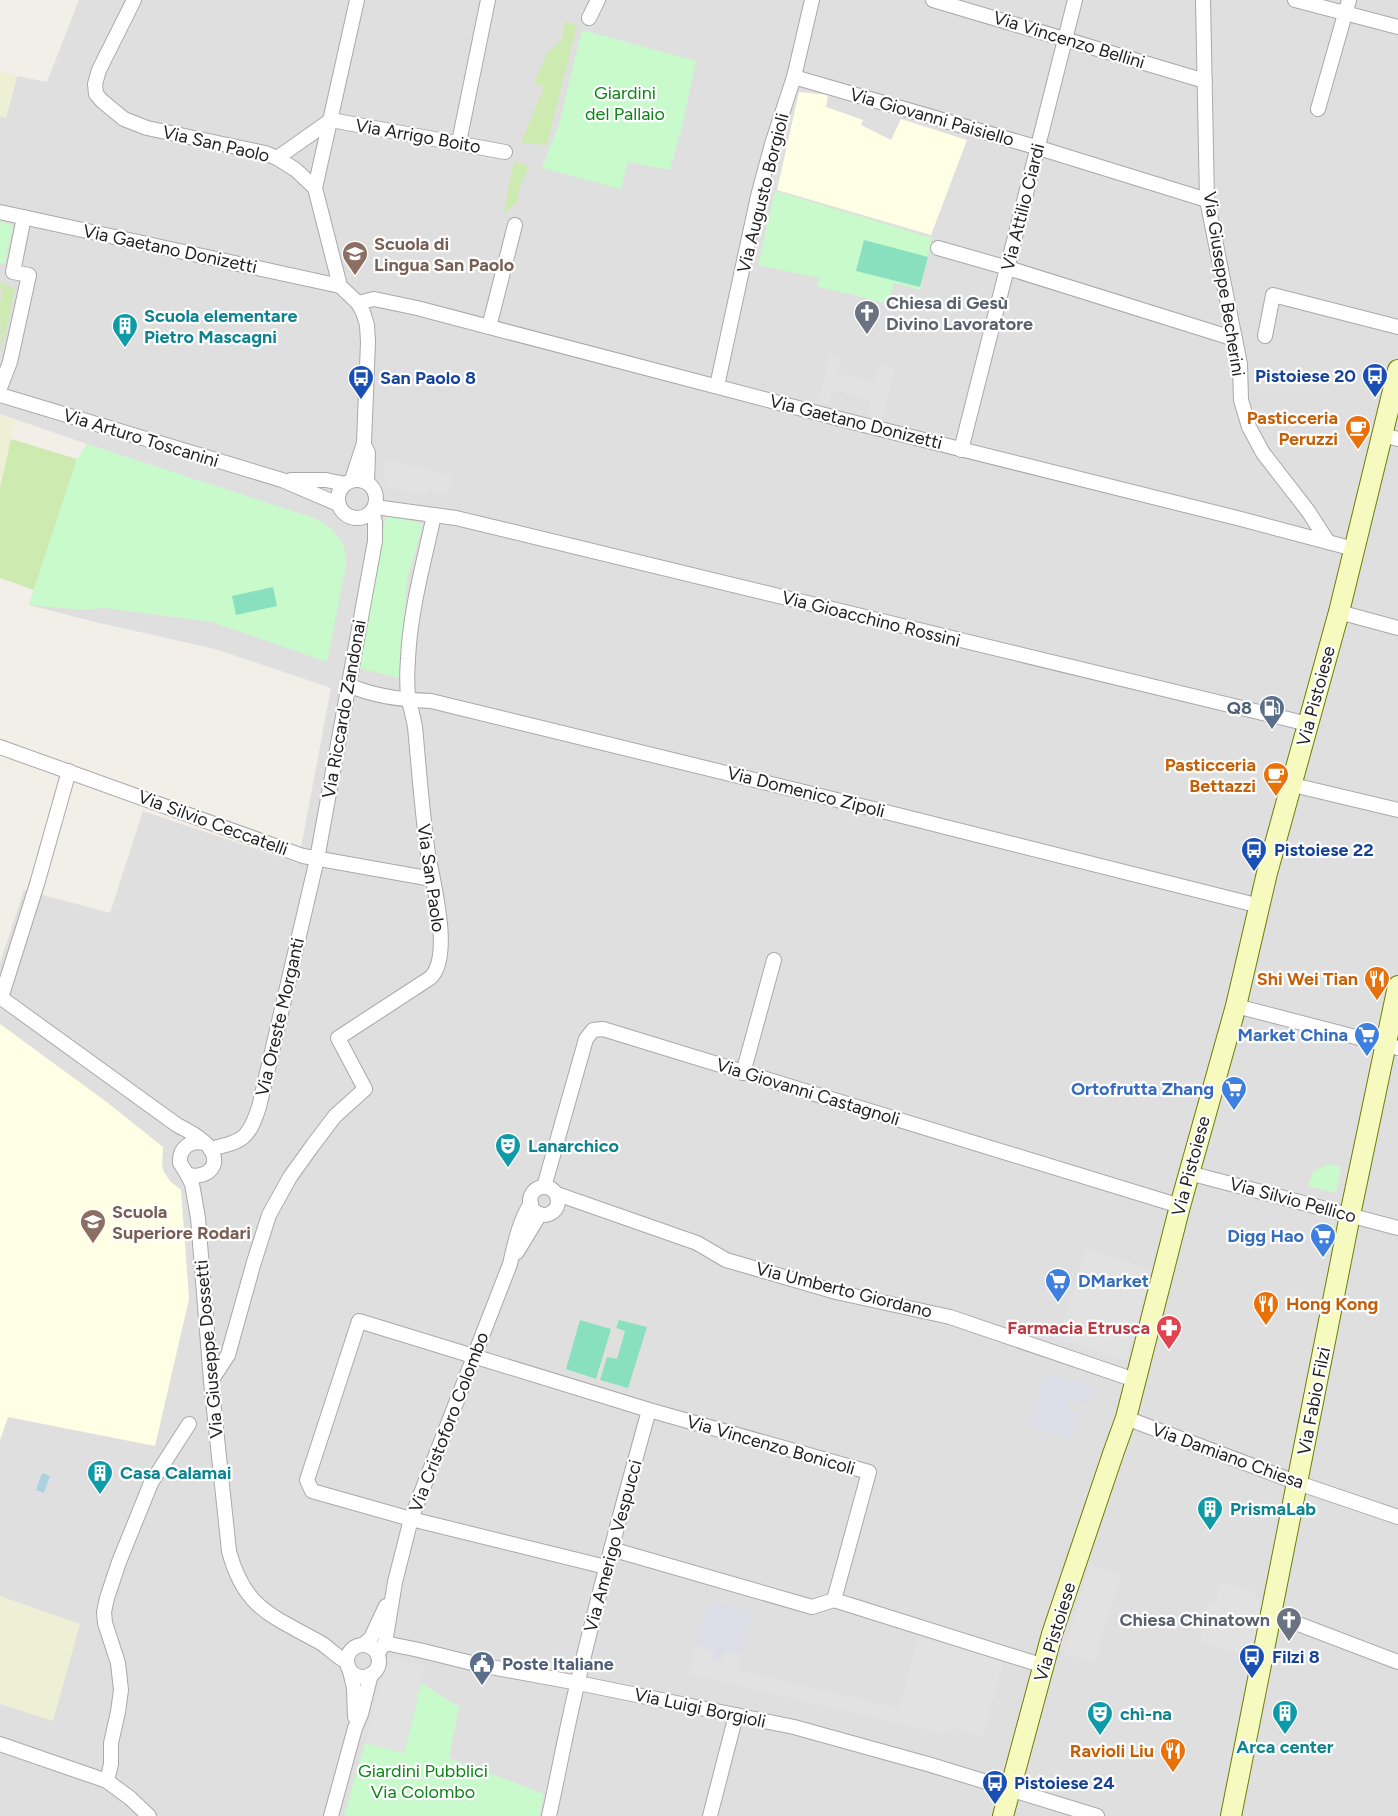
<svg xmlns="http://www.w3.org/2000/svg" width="1398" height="1816" viewBox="0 0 1398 1816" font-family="Figtree,sans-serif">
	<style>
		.residential { fill: #e0dfdf }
		.education { fill: #ffffe5 }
		.farmland { fill: #eef0d5 }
		.grass { fill: #cdebb0 }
		.park { fill: #c8facc }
		.pitch { fill: #88e0be }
		.parking { fill: #e2e2e2 }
		.plaza { fill: #dddde8 }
		.water { fill: #aad3df }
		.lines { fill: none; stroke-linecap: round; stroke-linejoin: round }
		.street-casing { stroke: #a9a9a9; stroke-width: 16 }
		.secondary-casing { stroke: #707d05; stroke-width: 22 }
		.street { stroke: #fff; stroke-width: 14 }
		.secondary { stroke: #f7fabf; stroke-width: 20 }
		.labels { text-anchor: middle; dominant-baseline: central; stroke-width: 4.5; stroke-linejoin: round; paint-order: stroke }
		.street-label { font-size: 18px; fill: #222; stroke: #fff }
		.park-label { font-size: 18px; fill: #0c8416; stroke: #fff }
		.education-label { font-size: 18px; font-weight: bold; fill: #785e54; stroke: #fff; text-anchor: start }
		.worship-label { font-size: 18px; font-weight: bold; fill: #5b616d; stroke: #fff; text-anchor: start }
		.culture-label { font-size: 18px; font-weight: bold; fill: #0d838f; stroke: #fff; text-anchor: start }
		.transit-label { font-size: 18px; font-weight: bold; fill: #164399; stroke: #fff; text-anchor: start }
		.food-label { font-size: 18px; font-weight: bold; fill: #c56008; stroke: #fff; text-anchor: end }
		.service-label { font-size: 18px; font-weight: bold; fill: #4e5e75; stroke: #fff; text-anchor: end }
		.shop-label { font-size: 18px; font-weight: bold; fill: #366cbe; stroke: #fff; text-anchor: end }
		.health-label { font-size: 18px; font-weight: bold; fill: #be3a42; stroke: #fff; text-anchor: end }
	</style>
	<rect width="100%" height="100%" fill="#f2efe9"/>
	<!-- residential -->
	<path class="residential" d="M 79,0 L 1398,0 L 1398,1816 L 0,1816 L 0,963 L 24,890 L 110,913 L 143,811 L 298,863 L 331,688 L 215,649 L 91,621 L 29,605 L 77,459 L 87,444 L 0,414 L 0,116 L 6,118 L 17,76 L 47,82 Z"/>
	<!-- education -->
	<g class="education">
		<path d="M 799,92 L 828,95 L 826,107 L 863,120 L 861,125 L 891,140 L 901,119 L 967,140 L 931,235 L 777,190 Z"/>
		<path d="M 0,1024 L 108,1103 L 163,1147 L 162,1165 L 164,1172 L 170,1181 L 181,1190 L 189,1299 L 155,1446 L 8,1417 L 0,1440 Z"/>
	</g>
	<!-- farmland -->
	<g class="farmland">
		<path d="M 0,72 L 17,76 L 6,118 L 0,116 Z"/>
		<path d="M 0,414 L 15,420 L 0,488 Z"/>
		<path d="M 0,1596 L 80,1624 L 53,1721 L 0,1704 Z"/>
	</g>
	<!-- grass -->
	<g class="grass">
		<path d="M 564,22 L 577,25 L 547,145 L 521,143 L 544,87 L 534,83 L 548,52 L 562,41 Z"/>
		<path d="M 514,162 L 529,166 L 519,188 L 517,203 L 503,213 Z"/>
		<path d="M 0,282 L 15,289 L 1,355 L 0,304 L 3,290 L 0,289 Z"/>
		<path d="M 11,439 L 77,459 L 34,590 L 0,578 L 0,488 Z"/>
	</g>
	<!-- park -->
	<g class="park">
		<path d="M 582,30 L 696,61 L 683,123 L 670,170 L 628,162 L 621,189 L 542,168 L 559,124 Z"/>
		<path d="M 775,191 L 932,238 L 920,290 L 894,283 L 888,304 L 817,286 L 819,278 L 758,265 Z"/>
		<path d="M 0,222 L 13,225 L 5,264 L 0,263 Z"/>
		<path d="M 87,444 L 314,518 C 329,525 344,538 346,556 C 347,565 344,575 342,584 C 338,610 332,636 327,662 L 212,622 L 105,608 L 82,610 L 29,605 L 77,459 Z"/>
		<path d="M 386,515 L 423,524 L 407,580 L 399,678 L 359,668 Z"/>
		<path d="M 1329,1164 L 1341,1167 L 1336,1193 L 1308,1186 L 1314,1171 Z"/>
		<path d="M 421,1683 L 459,1707 L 449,1758 L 544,1794 L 539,1816 L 344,1816 L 365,1743 L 404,1753 Z"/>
	</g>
	<!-- pitch -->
	<g class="pitch">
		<path d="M 864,240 L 928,257 L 920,287 L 856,271 Z"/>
		<path d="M 273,587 L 277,606 L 236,615 L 232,596 Z"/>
		<path d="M 580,1320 L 611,1329 L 596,1379 L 566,1369 Z"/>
		<path d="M 619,1320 L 647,1327 L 628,1388 L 600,1380 L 607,1357 L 617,1359 L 625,1331 L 616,1328 Z"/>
	</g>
	<!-- parking -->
	<g class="parking">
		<path d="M 830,355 L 842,358 L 838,373 L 874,382 L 879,364 L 895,368 L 883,418 L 868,415 L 871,400 L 834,390 L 829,405 L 818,402 Z"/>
		<path d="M 385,459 L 453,476 L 448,495 L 429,491 L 428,496 L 385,486 Z"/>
		<path d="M 1086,1250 L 1152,1269 L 1126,1360 L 1058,1339 Z"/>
		<path d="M 1090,1565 L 1121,1576 L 1094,1663 L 1064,1653 Z"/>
		<path d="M 1221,1583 L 1257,1592 L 1256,1600 L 1264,1603 L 1253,1658 L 1199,1641 L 1209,1602 L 1213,1603 Z"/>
		<path d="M 918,1637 L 1004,1661 L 983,1736 L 947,1727 L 944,1734 L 689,1674 L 696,1646 L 714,1650 L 713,1660 L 721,1661 L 724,1651 L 741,1655 L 739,1670 L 899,1709 Z"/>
		<path d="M 388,1657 L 425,1666 L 404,1753 L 365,1743 Z"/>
	</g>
	<!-- plaza -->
	<g class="plaza">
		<path d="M 1045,1373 L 1095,1389 L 1090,1404 L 1069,1399 L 1066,1409 L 1068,1408 L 1078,1414 L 1071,1439 L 1029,1426 Z"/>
		<path d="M 709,1603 L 752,1610 L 741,1655 L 724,1651 L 721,1661 L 712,1659 L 714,1650 L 696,1646 Z"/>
	</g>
	<!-- water -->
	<path class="water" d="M 42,1473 L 50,1476 L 44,1493 L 36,1490 Z"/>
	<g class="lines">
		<defs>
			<g id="street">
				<path d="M 134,0 L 99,70 L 95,84 L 96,94 L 102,101 L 124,119 L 147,128 L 265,153 L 277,158 L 296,170 L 315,188 L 340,286 L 358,303 L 363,312 L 367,325 L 368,342 L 364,443 L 352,480"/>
				<path d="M 933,0 L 1205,81"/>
				<path d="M 1203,0 L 1207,200 L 1240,364 L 1241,400 L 1249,427 L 1263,453 L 1308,511 L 1328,542"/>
				<path d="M 1295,0 L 1398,27"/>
				<path d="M 589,18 L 598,0"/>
				<path d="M 794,77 L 1039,148 L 1207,200"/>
				<path d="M 1318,109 L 1349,0"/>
				<path d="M 459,142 L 488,0"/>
				<path d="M 277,158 L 331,120 L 505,152"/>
				<path d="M 315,188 L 357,0"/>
				<path d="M 0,212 L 340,286"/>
				<path d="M 938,248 L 1008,268 L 1235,339"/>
				<path d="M 358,303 L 374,299 L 417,308 L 844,420 L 1241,519 L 1354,549"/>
				<path d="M 489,327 L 515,225"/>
				<path d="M 1265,336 L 1273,295 L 1398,327"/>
				<path d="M 717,386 L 758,196 L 772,144 L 794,77 L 812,0"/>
				<path d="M 0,388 L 10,362 L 29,275 L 13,272 L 24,217"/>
				<path d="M 0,395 L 282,480 L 338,504"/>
				<path d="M 1382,435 L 1398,439"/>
				<path d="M 364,445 L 368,453 L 367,482"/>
				<path d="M 961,450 L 1075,0"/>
				<circle cx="357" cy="499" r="19"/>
				<path d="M 291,480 L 326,480 L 345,484"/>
				<path d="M 375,507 L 456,518 L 1308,724"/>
				<path d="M 1339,612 L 1398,628"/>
				<path d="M 349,685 C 374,697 405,700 431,701 L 898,815 L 1260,906"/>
				<path d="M 0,747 L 303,856 L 432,879"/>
				<path d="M 1293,785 L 1398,810"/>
				<path d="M 0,997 L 177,1125 C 187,1130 210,1142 213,1154 C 219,1171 201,1179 187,1174 L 180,1163 C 179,1148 190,1140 204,1143"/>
				<path d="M 1,998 L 37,884 L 69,771"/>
				<path d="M 1236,1006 L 1398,1048"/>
				<path d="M 743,1073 L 774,960"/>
				<path d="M 210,1149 C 243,1141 248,1140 259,1107 L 317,859 L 375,541 L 375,522 L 372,511"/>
				<path d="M 1189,1173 L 1398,1228"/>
				<path d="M 187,1174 L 192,1184 L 198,1218 L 211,1381 L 229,1551 C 244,1609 273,1616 321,1643 C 330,1649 337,1657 347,1662"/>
				<path d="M 544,1187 L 586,1039 L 593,1030 L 603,1029 L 1180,1206"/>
				<circle cx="544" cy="1201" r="14"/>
				<path d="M 557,1194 L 697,1243 L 726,1260 L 836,1292 L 950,1317 L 1135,1380"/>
				<path d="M 517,1252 L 540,1214"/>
				<path d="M 211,1381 L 228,1355 L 254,1262 L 269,1215 L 290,1177 L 313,1145 L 335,1116 L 365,1089 L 338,1038 L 430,978 C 453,958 433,882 428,854 C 422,812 419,769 415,727 C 413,716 410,706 408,696 C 407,684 407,671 408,659 C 410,611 424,562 434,515"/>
				<path d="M 1126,1418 L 1298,1483 L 1398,1517"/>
				<path d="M 611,1549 L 812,1607 L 834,1600"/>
				<path d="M 606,1567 L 411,1519 L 312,1491 L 307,1480 L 359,1321 L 649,1410 L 869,1472 L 834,1600 L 1044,1666"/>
				<path d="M 1272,1614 L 1398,1662"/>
				<path d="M 385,1643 L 419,1650 L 480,1665 L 578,1683 L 794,1727 L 931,1765 L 1097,1816"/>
				<path d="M 363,1645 L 371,1638 L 386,1606"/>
				<circle cx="363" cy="1661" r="16"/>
				<path d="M 377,1654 L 385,1643 L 395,1582 L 411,1519 L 510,1264 C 515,1243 519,1222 531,1203"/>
				<path d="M 350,1671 L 354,1688 L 355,1717"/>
				<path d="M 0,1744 L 107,1781 L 130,1798 L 149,1816"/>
				<path d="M 107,1781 L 111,1764 L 111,1743 L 118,1712 L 121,1690 L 118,1663 L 105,1623 L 104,1612 L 107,1598 L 119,1562 L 151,1483 L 189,1424"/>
				<path d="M 331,1816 L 355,1728 L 361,1714 L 371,1674"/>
				<path d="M 549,1816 C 559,1771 567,1726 578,1681 C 599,1590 624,1500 649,1410"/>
				<path d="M 710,1816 L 736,1715"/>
			</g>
			<g id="secondary">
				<path d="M 1003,1816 L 1052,1634 L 1114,1451 L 1126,1418 L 1180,1206 L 1236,1006 L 1267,873 L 1339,612 L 1398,370"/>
				<path d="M 1231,1816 L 1350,1215 L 1398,986"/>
			</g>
		</defs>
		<!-- street casing -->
		<use href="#street" class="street-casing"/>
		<!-- secondary casing -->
		<use href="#secondary" class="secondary-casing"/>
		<!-- street -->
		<use href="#street" class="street"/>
		<!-- secondary -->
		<use href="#secondary" class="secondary"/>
	</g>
	<!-- icons -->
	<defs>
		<symbol id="school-pin" viewBox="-11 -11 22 30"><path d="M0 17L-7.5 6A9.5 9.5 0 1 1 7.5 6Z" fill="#8d6e63" stroke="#fff"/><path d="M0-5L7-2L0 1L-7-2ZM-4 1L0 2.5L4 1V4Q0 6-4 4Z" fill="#fff"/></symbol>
		<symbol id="church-pin" viewBox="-11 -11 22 30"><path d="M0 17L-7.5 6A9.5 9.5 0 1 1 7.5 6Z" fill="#6b7280" stroke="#fff"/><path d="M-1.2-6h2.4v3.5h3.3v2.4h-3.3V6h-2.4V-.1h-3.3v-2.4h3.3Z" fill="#fff"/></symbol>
		<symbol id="building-pin" viewBox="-11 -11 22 30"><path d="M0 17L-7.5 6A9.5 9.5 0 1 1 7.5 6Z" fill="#0f9aa8" stroke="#fff"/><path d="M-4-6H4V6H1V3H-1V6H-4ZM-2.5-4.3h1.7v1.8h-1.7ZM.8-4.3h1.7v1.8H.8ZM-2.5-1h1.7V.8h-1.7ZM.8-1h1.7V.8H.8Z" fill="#fff"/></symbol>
		<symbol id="bus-pin" viewBox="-11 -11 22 30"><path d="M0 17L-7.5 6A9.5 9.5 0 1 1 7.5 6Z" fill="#1a4fb4" stroke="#fff"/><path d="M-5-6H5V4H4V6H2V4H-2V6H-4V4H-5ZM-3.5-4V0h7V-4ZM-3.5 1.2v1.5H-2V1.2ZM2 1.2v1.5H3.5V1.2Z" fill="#fff"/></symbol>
		<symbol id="cafe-pin" viewBox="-11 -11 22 30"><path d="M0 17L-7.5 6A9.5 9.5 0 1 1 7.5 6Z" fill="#e8710a" stroke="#fff"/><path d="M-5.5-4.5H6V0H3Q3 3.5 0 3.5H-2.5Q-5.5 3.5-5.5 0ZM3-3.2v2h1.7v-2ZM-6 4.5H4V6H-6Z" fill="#fff"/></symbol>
		<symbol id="fuel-pin" viewBox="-11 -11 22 30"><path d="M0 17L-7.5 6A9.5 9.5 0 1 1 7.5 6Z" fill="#5c6f8a" stroke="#fff"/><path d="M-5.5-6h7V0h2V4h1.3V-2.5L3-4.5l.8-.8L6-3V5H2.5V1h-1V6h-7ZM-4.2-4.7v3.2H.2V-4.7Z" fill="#fff"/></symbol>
		<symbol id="restaurant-pin" viewBox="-11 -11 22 30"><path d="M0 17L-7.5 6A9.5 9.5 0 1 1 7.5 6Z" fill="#e8710a" stroke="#fff"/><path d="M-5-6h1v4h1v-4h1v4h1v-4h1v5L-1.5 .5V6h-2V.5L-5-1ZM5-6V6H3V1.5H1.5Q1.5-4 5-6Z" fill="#fff"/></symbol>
		<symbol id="supermarket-pin" viewBox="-11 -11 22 30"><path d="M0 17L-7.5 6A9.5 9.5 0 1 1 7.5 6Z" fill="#3f7fe0" stroke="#fff"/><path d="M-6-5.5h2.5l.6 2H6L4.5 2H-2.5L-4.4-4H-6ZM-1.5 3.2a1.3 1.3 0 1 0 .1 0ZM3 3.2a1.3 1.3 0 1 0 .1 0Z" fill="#fff"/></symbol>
		<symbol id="theatre-pin" viewBox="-11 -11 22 30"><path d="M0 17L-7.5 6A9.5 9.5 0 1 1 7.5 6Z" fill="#0f9aa8" stroke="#fff"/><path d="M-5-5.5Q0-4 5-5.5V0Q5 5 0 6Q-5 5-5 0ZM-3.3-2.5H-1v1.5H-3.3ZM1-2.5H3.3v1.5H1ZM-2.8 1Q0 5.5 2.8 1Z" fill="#fff"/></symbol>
		<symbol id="pharmacy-pin" viewBox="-11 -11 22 30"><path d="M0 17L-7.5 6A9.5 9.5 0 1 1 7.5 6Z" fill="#e0444e" stroke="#fff"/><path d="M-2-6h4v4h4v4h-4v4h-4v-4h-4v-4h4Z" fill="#fff"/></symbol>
		<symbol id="civic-pin" viewBox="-11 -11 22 30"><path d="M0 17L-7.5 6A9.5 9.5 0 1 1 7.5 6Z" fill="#5c6f8a" stroke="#fff"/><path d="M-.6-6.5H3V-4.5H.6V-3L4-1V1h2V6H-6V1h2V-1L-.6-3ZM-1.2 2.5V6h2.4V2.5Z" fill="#fff"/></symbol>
	</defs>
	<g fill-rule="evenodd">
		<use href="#school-pin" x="340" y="239" width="30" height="40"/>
		<use href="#church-pin" x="852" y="298" width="30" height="40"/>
		<use href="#building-pin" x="110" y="311" width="30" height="40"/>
		<use href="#bus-pin" x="1360" y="361" width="30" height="40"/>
		<use href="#bus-pin" x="346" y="363" width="30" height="40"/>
		<use href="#cafe-pin" x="1343" y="413" width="30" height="40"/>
		<use href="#fuel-pin" x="1257" y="693" width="30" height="40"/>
		<use href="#cafe-pin" x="1261" y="760" width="30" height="40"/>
		<use href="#bus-pin" x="1239" y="835" width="30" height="40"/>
		<use href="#restaurant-pin" x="1362" y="964" width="30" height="40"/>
		<use href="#supermarket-pin" x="1352" y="1020" width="30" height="40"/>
		<use href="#supermarket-pin" x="1219" y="1074" width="30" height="40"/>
		<use href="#theatre-pin" x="493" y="1131" width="30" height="40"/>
		<use href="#school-pin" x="78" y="1207" width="30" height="40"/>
		<use href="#supermarket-pin" x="1308" y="1221" width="30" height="40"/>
		<use href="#supermarket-pin" x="1043" y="1266" width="30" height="40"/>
		<use href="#restaurant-pin" x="1251" y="1289" width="30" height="40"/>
		<use href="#pharmacy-pin" x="1154" y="1313" width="30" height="40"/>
		<use href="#building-pin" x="85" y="1458" width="30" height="40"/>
		<use href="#building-pin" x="1195" y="1494" width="30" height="40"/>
		<use href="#church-pin" x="1274" y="1605" width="30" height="40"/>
		<use href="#bus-pin" x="1237" y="1642" width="30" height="40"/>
		<use href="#civic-pin" x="467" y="1649" width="30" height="40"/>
		<use href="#building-pin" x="1270" y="1698" width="30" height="40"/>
		<use href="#theatre-pin" x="1085" y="1699" width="30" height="40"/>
		<use href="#restaurant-pin" x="1158" y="1736" width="30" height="40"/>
		<use href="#bus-pin" x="980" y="1768" width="30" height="40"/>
	</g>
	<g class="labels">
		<!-- street labels -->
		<g class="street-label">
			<text transform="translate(1069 40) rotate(17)">Via Vincenzo Bellini</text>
			<text transform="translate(932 117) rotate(16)">Via Giovanni Paisiello</text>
			<text transform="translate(418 136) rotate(10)">Via Arrigo Boito</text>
			<text transform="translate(216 144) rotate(13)">Via San Paolo</text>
			<text transform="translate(763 193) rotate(-76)">Via Augusto Borgioli</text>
			<text transform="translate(1023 207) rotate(-76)">Via Attilio Ciardi</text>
			<text transform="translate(170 249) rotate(12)">Via Gaetano Donizetti</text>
			<text transform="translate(1224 284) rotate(81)">Via Giuseppe Becherini</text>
			<text transform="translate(856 422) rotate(14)">Via Gaetano Donizetti</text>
			<text transform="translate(141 438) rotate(17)">Via Arturo Toscanini</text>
			<text transform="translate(871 619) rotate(14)">Via Gioacchino Rossini</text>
			<text transform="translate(1316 696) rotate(-75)">Via Pistoiese</text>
			<text transform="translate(344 709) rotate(-80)">Via Riccardo Zandonai</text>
			<text transform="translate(806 792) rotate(14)">Via Domenico Zipoli</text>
			<text transform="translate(213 823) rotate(20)">Via Silvio Ceccatelli</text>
			<text transform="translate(431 878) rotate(82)">Via San Paolo</text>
			<text transform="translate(280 1017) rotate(-77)">Via Oreste Morganti</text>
			<text transform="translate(808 1092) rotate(17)">Via Giovanni Castagnoli</text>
			<text transform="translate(1191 1166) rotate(-75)">Via Pistoiese</text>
			<text transform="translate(1293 1200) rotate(15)">Via Silvio Pellico</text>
			<text transform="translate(844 1290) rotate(14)">Via Umberto Giordano</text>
			<text transform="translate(209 1349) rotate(-95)">Via Giuseppe Dossetti</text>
			<text transform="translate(1314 1401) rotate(-79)">Via Fabio Filzi</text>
			<text transform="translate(449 1422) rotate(-69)">Via Cristoforo Colombo</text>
			<text transform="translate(771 1445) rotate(16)">Via Vincenzo Bonicoli</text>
			<text transform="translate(1228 1456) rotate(20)">Via Damiano Chiesa</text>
			<text transform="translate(613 1546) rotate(-75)">Via Amerigo Vespucci</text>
			<text transform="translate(1055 1632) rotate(-73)">Via Pistoiese</text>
			<text transform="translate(700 1708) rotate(12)">Via Luigi Borgioli</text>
		</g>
		<!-- park labels -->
		<g class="park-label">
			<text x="625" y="93">Giardini<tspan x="625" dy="21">del Pallaio</tspan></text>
			<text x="423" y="1771">Giardini Pubblici<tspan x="423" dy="21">Via Colombo</tspan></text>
		</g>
		<!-- education labels -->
		<g class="education-label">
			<text x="374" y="244">Scuola di<tspan x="374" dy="21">Lingua San Paolo</tspan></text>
			<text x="112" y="1212">Scuola<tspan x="112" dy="21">Superiore Rodari</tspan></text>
		</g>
		<!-- worship labels -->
		<g class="worship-label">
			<text x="886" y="303">Chiesa di Gesù<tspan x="886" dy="21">Divino Lavoratore</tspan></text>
			<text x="1270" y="1620" text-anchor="end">Chiesa Chinatown</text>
		</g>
		<!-- culture labels -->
		<g class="culture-label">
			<text x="144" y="316">Scuola elementare<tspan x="144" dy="21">Pietro Mascagni</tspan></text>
			<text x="528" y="1146">Lanarchico</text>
			<text x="120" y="1473">Casa Calamai</text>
			<text x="1230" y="1509">PrismaLab</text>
			<text x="1120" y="1714">chì-na</text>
			<text x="1285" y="1747" text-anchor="middle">Arca center</text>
		</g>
		<!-- transit labels -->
		<g class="transit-label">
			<text x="1356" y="376" text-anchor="end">Pistoiese 20</text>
			<text x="380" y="378">San Paolo 8</text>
			<text x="1274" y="850">Pistoiese 22</text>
			<text x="1272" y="1657">Filzi 8</text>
			<text x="1014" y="1783">Pistoiese 24</text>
		</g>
		<!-- food labels -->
		<g class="food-label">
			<text x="1338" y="418">Pasticceria<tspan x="1338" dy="21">Peruzzi</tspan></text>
			<text x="1256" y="765">Pasticceria<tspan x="1256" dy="21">Bettazzi</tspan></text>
			<text x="1358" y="979">Shi Wei Tian</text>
			<text x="1286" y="1304" text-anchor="start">Hong Kong</text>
			<text x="1154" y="1751">Ravioli Liu</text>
		</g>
		<!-- service labels -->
		<g class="service-label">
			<text x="1252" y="708">Q8</text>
			<text x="502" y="1664" text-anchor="start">Poste Italiane</text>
		</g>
		<!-- shop labels -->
		<g class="shop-label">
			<text x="1348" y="1035">Market China</text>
			<text x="1214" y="1089">Ortofrutta Zhang</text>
			<text x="1304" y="1236">Digg Hao</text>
			<text x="1078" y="1281" text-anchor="start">DMarket</text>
		</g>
		<!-- health labels -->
		<g class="health-label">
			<text x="1150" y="1328">Farmacia Etrusca</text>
		</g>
	</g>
</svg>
